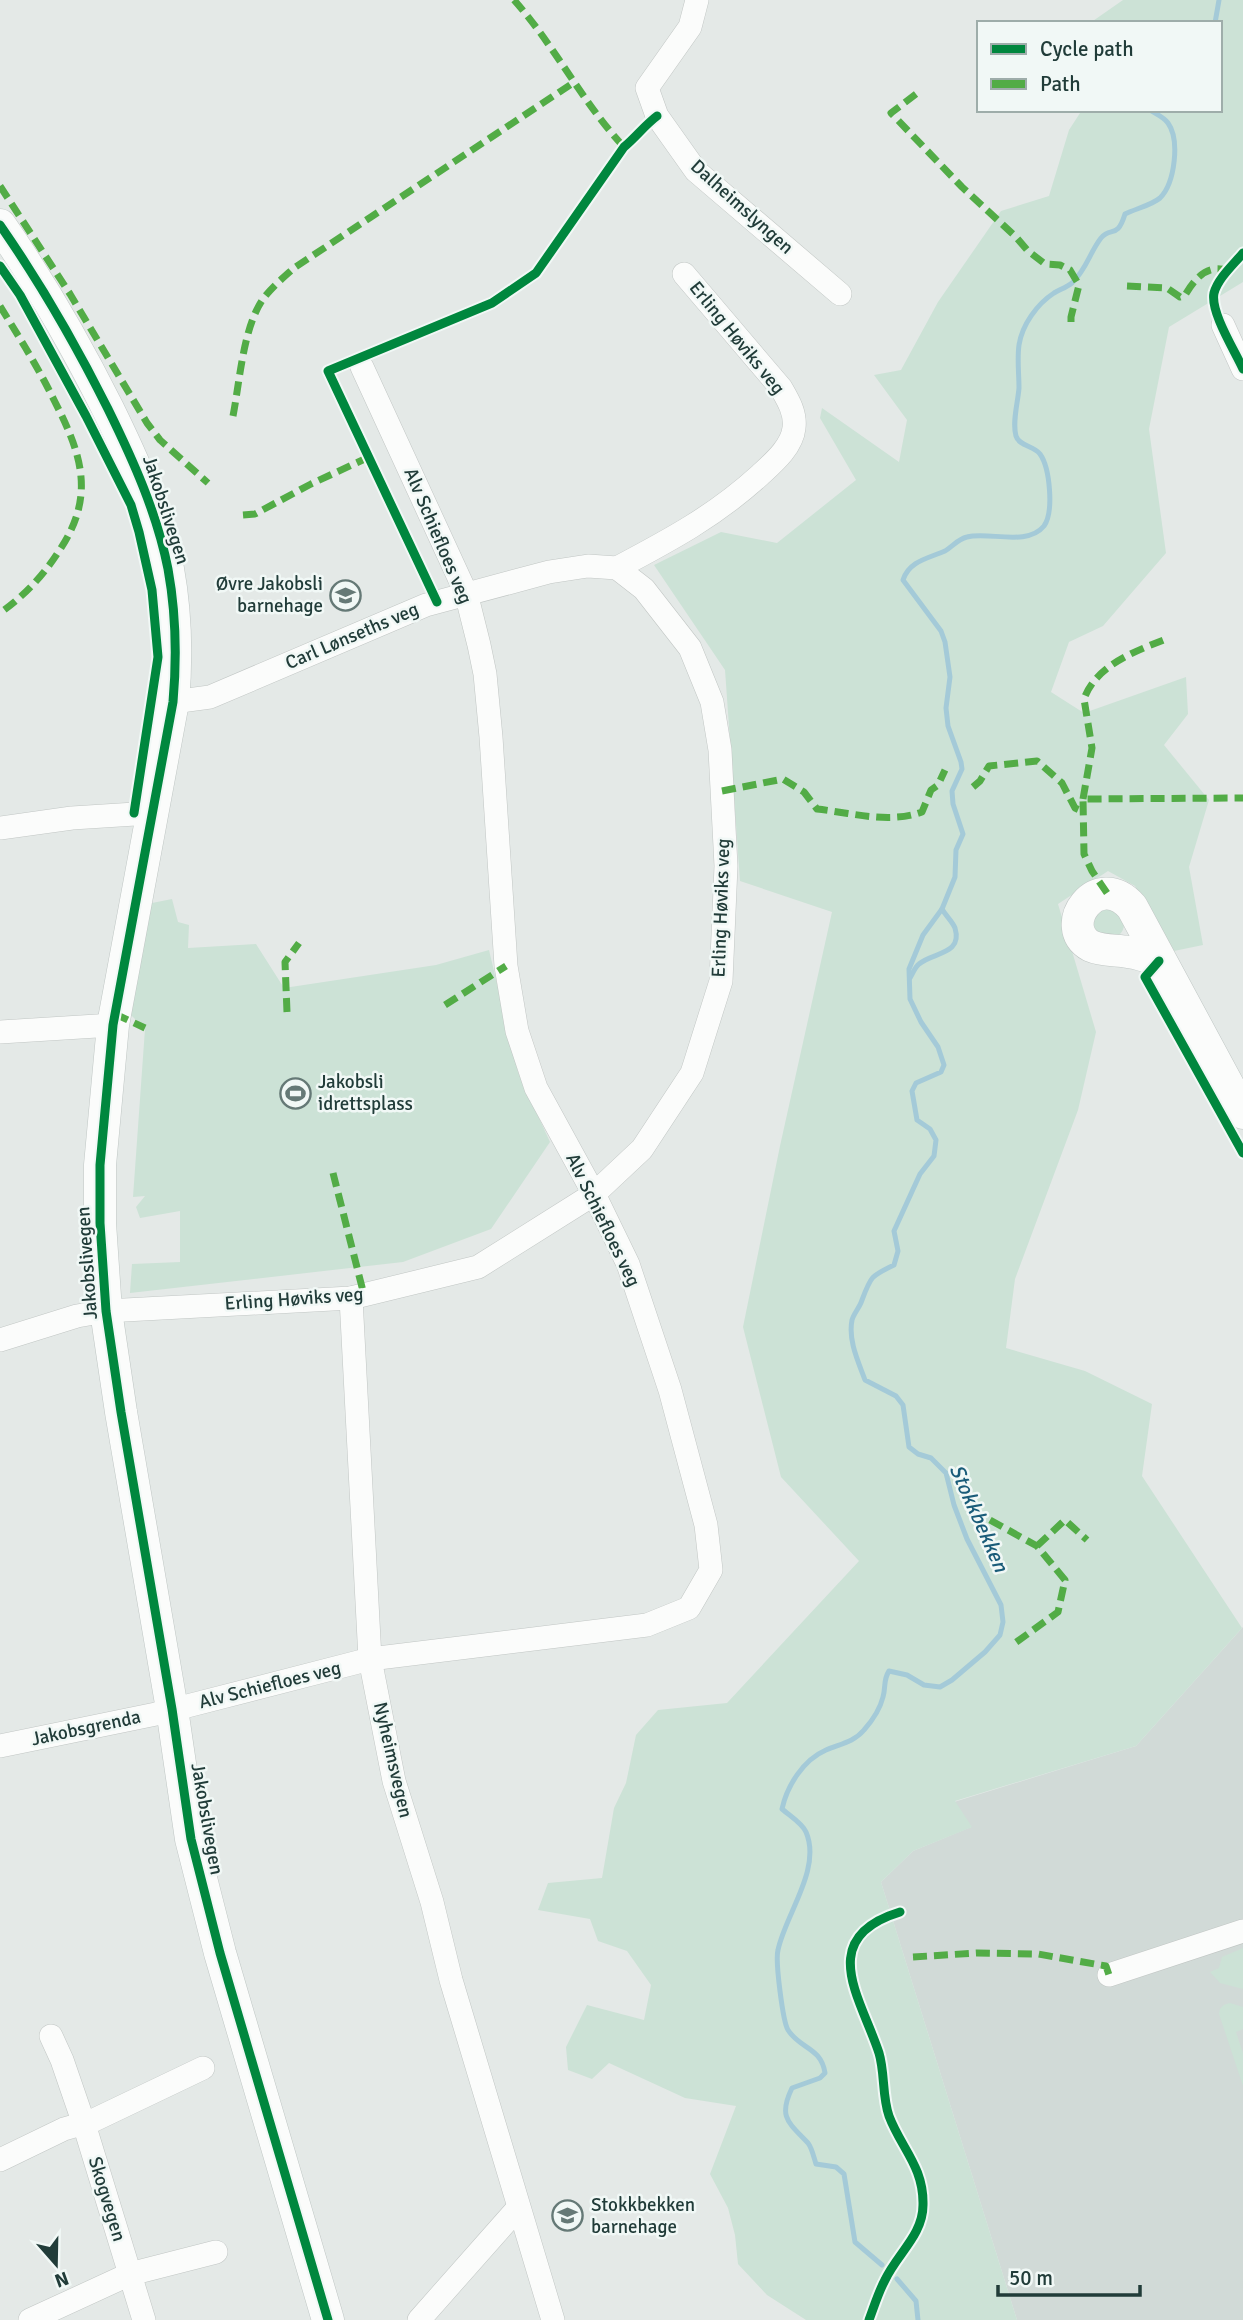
<svg xmlns="http://www.w3.org/2000/svg" width="1243" height="2320" viewBox="0 0 1243 2320" font-family="Signika,sans-serif">
	<style>
		.built { fill: #d1dad7 }
		.green { fill: #cce2d6 }
		.lines { fill: none; stroke-linecap: round; stroke-linejoin: round }
		.stream { stroke: #a4cad8; stroke-width: 5 }
		.street-casing { stroke: #c1c6c4; stroke-width: 24 }
		.secondary-casing { stroke: #bfc6c4; stroke-width: 33 }
		.street { stroke: #fbfcfb; stroke-width: 23 }
		.secondary { stroke: #fbfcfb; stroke-width: 32 }
		.quiet { stroke: #52ac46; stroke-width: 7; stroke-dasharray: 14 7; stroke-linecap: butt }
		.cycleway-casing { stroke: #f1f8f6; stroke-width: 13 }
		.cycleway { stroke: #00873e; stroke-width: 9 }
		.labels { text-anchor: middle; dominant-baseline: central; stroke-width: 5; stroke-linejoin: round; paint-order: stroke }
		.street-label { font-size: 19px; fill: #213c39; stroke: #f1f8f6 }
		.poi-label { font-size: 19px; fill: #213c39; stroke: #f1f8f6; text-anchor: start }
		.water-label { font-size: 21px; font-style: italic; fill: #1a5c79; stroke: #f1f8f6 }
	</style>
	<rect width="100%" height="100%" fill="#e4e9e7"/>
	<!-- built -->
	<path class="built" d="M 1243,1627 L 1243,2320 L 1017,2320 L 881,1882 L 913,1851 L 971,1827 L 954,1802 L 1136,1746 Z"/>
	<!-- green -->
	<g class="green">
		<path d="M 1123,0 L 1243,0 L 1243,282 L 1169,327 L 1149,429 L 1166,553 L 1103,626 L 1069,642 L 1051,692 L 1084,713 L 1186,677 L 1188,714 L 1164,745 L 1209,800 L 1189,867 L 1203,945 L 1174,951 L 1135,886 L 1108,871 L 1058,904 L 1096,1032 L 1078,1110 L 1015,1279 L 1006,1348 L 1085,1371 L 1152,1404 L 1142,1476 L 1242,1628 L 1136,1746 L 955,1801 L 972,1827 L 913,1851 L 881,1882 L 1017,2320 L 806,2320 L 767,2295 L 738,2264 L 735,2235 L 728,2208 L 710,2174 L 736,2106 L 685,2098 L 609,2063 L 592,2079 L 568,2070 L 566,2047 L 587,2005 L 644,2020 L 651,1985 L 627,1951 L 598,1941 L 590,1919 L 538,1910 L 548,1883 L 602,1878 L 614,1808 L 626,1783 L 636,1735 L 658,1710 L 727,1703 L 859,1561 L 781,1477 L 743,1327 L 780,1146 L 832,912 L 740,881 L 725,670 L 654,565 L 721,532 L 777,543 L 856,480 L 820,418 L 822,408 L 899,462 L 907,420 L 874,375 L 901,370 L 938,302 L 1001,211 L 1049,196 L 1069,130 L 1082,110 L 1220,110 L 1220,23 L 1090,23 Z"/>
		<path d="M 172,899 L 178,922 L 189,925 L 188,948 L 256,944 L 284,988 L 436,965 L 489,950 L 518,1072 L 550,1142 L 491,1229 L 403,1262 L 130,1293 L 132,1264 L 180,1262 L 180,1211 L 140,1218 L 136,1207 L 145,1196 L 133,1197 L 145,1029 L 129,1013 L 147,904 Z"/>
		<circle cx="1109" cy="924" r="15"/>
		<path d="M 1243,1948 L 1243,1989 L 1220,1983 L 1210,1972 L 1219,1968 L 1222,1957 Z"/>
		<path d="M 1230,2003 L 1243,2007 L 1243,2029 L 1236,2032 L 1243,2053 L 1243,2086 L 1219,2014 C 1220,2007 1222,2005 1230,2003 Z"/>
	</g>
	<g class="lines">
		<!-- stream -->
		<g class="stream">
			<path d="M 1215,23 L 1219,0"/>
			<path d="M 910,978 C 913,973 915,967 919,964 C 933,952 963,955 955,928 C 952,921 946,916 942,909"/>
			<path d="M 882,2265 L 855,2242 L 844,2174 L 836,2167 L 816,2164 C 814,2158 812,2148 808,2143 C 788,2122 778,2117 792,2088 L 820,2078 L 825,2073 C 821,2047 800,2049 788,2030 C 783,2022 775,1961 778,1950 C 785,1915 822,1869 806,1832 C 802,1823 790,1816 782,1809 C 787,1786 803,1760 826,1750 C 840,1744 854,1742 864,1730 C 872,1721 880,1709 883,1697 C 886,1687 883,1680 889,1671 L 907,1675 L 924,1685 L 940,1687 L 952,1680 L 985,1652 L 1000,1635 L 1003,1622 L 1001,1605 L 967,1539 L 954,1505 L 946,1473 L 931,1458 L 918,1454 L 909,1447 L 903,1405 L 896,1396 L 865,1380 C 858,1361 848,1340 852,1320 C 854,1313 860,1307 862,1300 C 871,1276 871,1276 894,1265 L 898,1251 L 894,1231 L 920,1174 L 934,1156 L 936,1140 L 930,1129 L 917,1120 L 912,1091 L 916,1083 L 941,1072 L 944,1065 L 938,1047 L 921,1022 L 910,999 L 909,969 L 923,935 L 942,909 L 955,877 L 956,850 L 963,834 L 953,804 L 952,791 L 962,769 L 961,762 L 948,726 L 946,708 L 950,677 L 945,642 L 941,631 L 903,580 C 909,561 929,558 945,551 C 953,546 958,539 967,537 C 988,531 1027,547 1044,526 C 1054,512 1050,468 1040,454 C 1034,446 1019,446 1016,436 C 1012,422 1018,402 1019,388 C 1019,374 1017,359 1019,345 C 1022,325 1037,304 1054,293 C 1059,290 1067,287 1072,283 C 1086,270 1090,252 1101,238 C 1111,226 1117,240 1125,214 C 1135,209 1152,205 1160,198 C 1175,183 1180,140 1168,123 C 1164,117 1156,114 1150,110"/>
			<path d="M 897,2279 L 916,2301 L 918,2320"/>
		</g>
		<defs>
			<g id="street">
				<path d="M 697,0 L 690,27 L 647,88 L 657,116 L 696,171 L 840,294"/>
				<path d="M 1223,325 L 1243,369"/>
				<path d="M 617,568 C 670,540 715,516 760,475 C 773,463 792,447 794,428 C 796,413 788,400 781,388 L 684,274"/>
				<path d="M 173,702 L 210,697 L 426,605 L 549,572 L 588,566 L 617,568"/>
				<path d="M 0,828 L 72,818 L 151,813"/>
				<path d="M 0,1032 L 113,1025"/>
				<path d="M 351,1298 L 370,1659 L 394,1781 L 432,1902 L 451,1980 L 553,2320"/>
				<path d="M 0,1340 L 77,1316 L 106,1311 L 351,1298 L 478,1267 L 594,1194 L 642,1149 L 692,1073 L 721,981 L 726,866 L 720,750 L 712,702 L 690,648 L 644,589 L 617,568"/>
				<path d="M 0,1746 L 156,1714 L 370,1659 L 647,1625 L 689,1608 L 711,1570 L 706,1525 L 670,1390 L 628,1264 L 594,1194 L 536,1088 L 517,1031 L 506,966 L 491,737 L 485,674 L 479,645 L 466,593 L 362,367"/>
				<path d="M 1109,1975 L 1243,1931"/>
				<path d="M 51,2036 L 62,2060 L 84,2124 L 144,2320"/>
				<path d="M 0,2160 L 64,2129 L 92,2121 L 203,2068"/>
				<path d="M 30,2320 L 130,2274 L 216,2252"/>
				<path d="M 419,2320 L 518,2208"/>
			</g>
			<g id="secondary">
				<path d="M 0,225 C 41,284 76,345 108,409 C 133,460 157,513 168,569 C 176,613 177,657 173,702 L 113,1025 L 100,1165 L 100,1223 L 106,1311 L 121,1412 L 172,1709 L 191,1839 L 220,1953 L 328,2320"/>
				<path d="M 1159,961 C 1149,957 1139,953 1128,952 C 1116,950 1102,951 1091,946 C 1056,927 1097,867 1132,907 L 1243,1113"/>
			</g>
		</defs>
		<!-- street casing -->
		<use href="#street" class="street-casing"/>
		<!-- secondary casing -->
		<use href="#secondary" class="secondary-casing"/>
		<!-- street -->
		<use href="#street" class="street"/>
		<!-- secondary -->
		<use href="#secondary" class="secondary"/>
		<!-- quiet -->
		<g class="quiet">
			<path d="M 514,0 C 555,46 582,102 624,147"/>
			<path d="M 916,94 L 891,113 L 962,187 L 1016,237 L 1028,251 L 1045,264 L 1060,265 L 1070,270 L 1079,285 L 1071,317 L 1071,327"/>
			<path d="M 0,186 L 70,294 L 147,423 L 160,440 L 208,483"/>
			<path d="M 1127,286 L 1167,288 L 1180,297 L 1185,295 C 1195,279 1207,263 1228,271"/>
			<path d="M 0,306 C 19,337 38,367 54,400 C 82,455 96,496 59,551 C 43,576 24,596 0,613"/>
			<path d="M 233,416 C 240,380 243,328 263,299 C 272,287 284,277 294,268 L 576,81"/>
			<path d="M 243,515 L 255,514 L 311,484 L 369,457"/>
			<path d="M 973,787 L 980,781 L 989,766 L 1037,761 L 1062,783 L 1075,808 L 1084,812"/>
			<path d="M 722,791 L 783,779 L 804,792 L 817,809 C 852,813 889,824 922,812 L 931,790 L 938,785 L 945,770"/>
			<path d="M 1083,799 L 1092,748 L 1084,699 C 1096,665 1136,651 1166,639"/>
			<path d="M 1107,893 L 1092,871 L 1084,854 L 1083,799 L 1243,798"/>
			<path d="M 445,1005 L 506,966"/>
			<path d="M 287,1012 L 285,962 L 299,943"/>
			<path d="M 115,1014 L 145,1028"/>
			<path d="M 333,1173 L 364,1295"/>
			<path d="M 990,1520 L 1037,1546 L 1065,1580 L 1058,1612 L 1011,1646"/>
			<path d="M 1037,1546 L 1065,1520 L 1087,1540"/>
			<path d="M 913,1957 L 977,1953 L 1038,1954 L 1106,1966 L 1109,1975"/>
		</g>
		<defs>
			<g id="cycleway">
				<path d="M 0,225 C 41,284 76,345 108,409 C 133,460 157,513 168,569 C 176,613 177,657 173,702 L 113,1025 L 100,1165 L 100,1223 L 106,1311 L 121,1412 L 172,1709 L 191,1839 L 220,1953 L 328,2320"/>
				<path d="M 1243,253 C 1234,264 1218,278 1214,293 C 1210,312 1235,351 1243,369"/>
				<path d="M 0,266 L 20,295 L 86,416 L 131,505 L 139,532 L 152,590 L 158,657 L 134,813"/>
				<path d="M 437,602 L 328,371 L 492,303 L 536,273 L 624,147 C 636,137 645,125 657,116"/>
				<path d="M 1159,961 L 1145,977 L 1243,1153"/>
				<path d="M 869,2320 C 874,2307 878,2293 885,2280 C 897,2254 923,2235 923,2205 C 924,2167 901,2148 889,2116 C 882,2096 885,2073 879,2053 C 861,1998 815,1938 900,1912"/>
			</g>
		</defs>
		<!-- cycleway casing -->
		<use href="#cycleway" class="cycleway-casing"/>
		<!-- cycleway -->
		<use href="#cycleway" class="cycleway"/>
	</g>
	<!-- icons -->
	<defs>
		<symbol id="school-ring" viewBox="-11 -11 22 22"><circle r="9.5" fill="#f1f8f6" stroke="#657976" stroke-width="1.5"/><path d="M0-5L7-2L0 1L-7-2ZM-4 1L0 2.5L4 1V4Q0 6-4 4Z" fill="#657976"/></symbol>
		<symbol id="stadium-ring" viewBox="-11 -11 22 22"><circle r="9.5" fill="#f1f8f6" stroke="#657976" stroke-width="1.5"/><path d="M0-5a6.5 5 0 1 0 0 10a6.5 5 0 1 0 0-10ZM-3.5-1.8h7v3.6h-7Z" fill="#657976"/></symbol>
	</defs>
	<g fill-rule="evenodd">
		<use href="#school-ring" x="328" y="578" width="35" height="35"/>
		<use href="#stadium-ring" x="278" y="1076" width="35" height="35"/>
		<use href="#school-ring" x="550" y="2198" width="35" height="35"/>
	</g>
	<g class="labels">
		<!-- street labels -->
		<g class="street-label">
			<text transform="translate(742 207) rotate(42)">Dalheimslyngen</text>
			<text transform="translate(737 338) rotate(51)">Erling Høviks veg</text>
			<text transform="translate(166 510) rotate(72)">Jakobslivegen</text>
			<text transform="translate(438 536) rotate(67)">Alv Schiefloes veg</text>
			<text transform="translate(352 636) rotate(-23)">Carl Lønseths veg</text>
			<text transform="translate(721 908) rotate(-88)">Erling Høviks veg</text>
			<text transform="translate(603 1220) rotate(64)">Alv Schiefloes veg</text>
			<text transform="translate(87 1263) rotate(-94)">Jakobslivegen</text>
			<text transform="translate(294 1299) rotate(-4)">Erling Høviks veg</text>
			<text transform="translate(270 1685) rotate(-14)">Alv Schiefloes veg</text>
			<text transform="translate(86 1728) rotate(-12)">Jakobsgrenda</text>
			<text transform="translate(393 1760) rotate(77)">Nyheimsvegen</text>
			<text transform="translate(207 1819) rotate(80)">Jakobslivegen</text>
			<text transform="translate(107 2199) rotate(73)">Skogvegen</text>
		</g>
		<!-- poi labels -->
		<g class="poi-label">
			<text x="323" y="584" text-anchor="end">Øvre Jakobsli<tspan x="323" dy="22">barnehage</tspan></text>
			<text x="318" y="1082">Jakobsli<tspan x="318" dy="22">idrettsplass</tspan></text>
			<text x="591" y="2205">Stokkbekken<tspan x="591" dy="22">barnehage</tspan></text>
		</g>
		<!-- water labels -->
		<g class="water-label">
			<text transform="translate(979 1518) rotate(66)">Stokkbekken</text>
		</g>
	</g>
	<!-- legend -->
	<rect x="977" y="21" width="245" height="91" fill="#f1f8f6" stroke="#9eadaa" stroke-width="2"/>
	<rect x="991" y="44" width="35" height="10" fill="#00873e" stroke="#9eadaa" stroke-width="2"/>
	<text x="1040" y="56" font-size="21" fill="#213c39">Cycle path</text>
	<rect x="991" y="79" width="35" height="10" fill="#52ac46" stroke="#9eadaa" stroke-width="2"/>
	<text x="1040" y="91" font-size="21" fill="#213c39">Path</text>
	<!-- north arrow -->
	<g transform="translate(56 2264) rotate(160)" stroke="#f1f8f6" stroke-width="5" paint-order="stroke">
	<path d="M0-5L12 26L0 18L-12 26Z" fill="#213c39"/>
	<text y="-10" font-size="19" font-weight="bold" text-anchor="middle" fill="#213c39">N</text>
	</g>
	<!-- scale -->
	<path d="M998 2285v10h142v-10" fill="none" stroke="#213c39" stroke-width="3.5"/>
	<text x="1009" y="2285" font-size="21" fill="#213c39" stroke="#f1f8f6" stroke-width="5" paint-order="stroke">50 m</text>
</svg>
